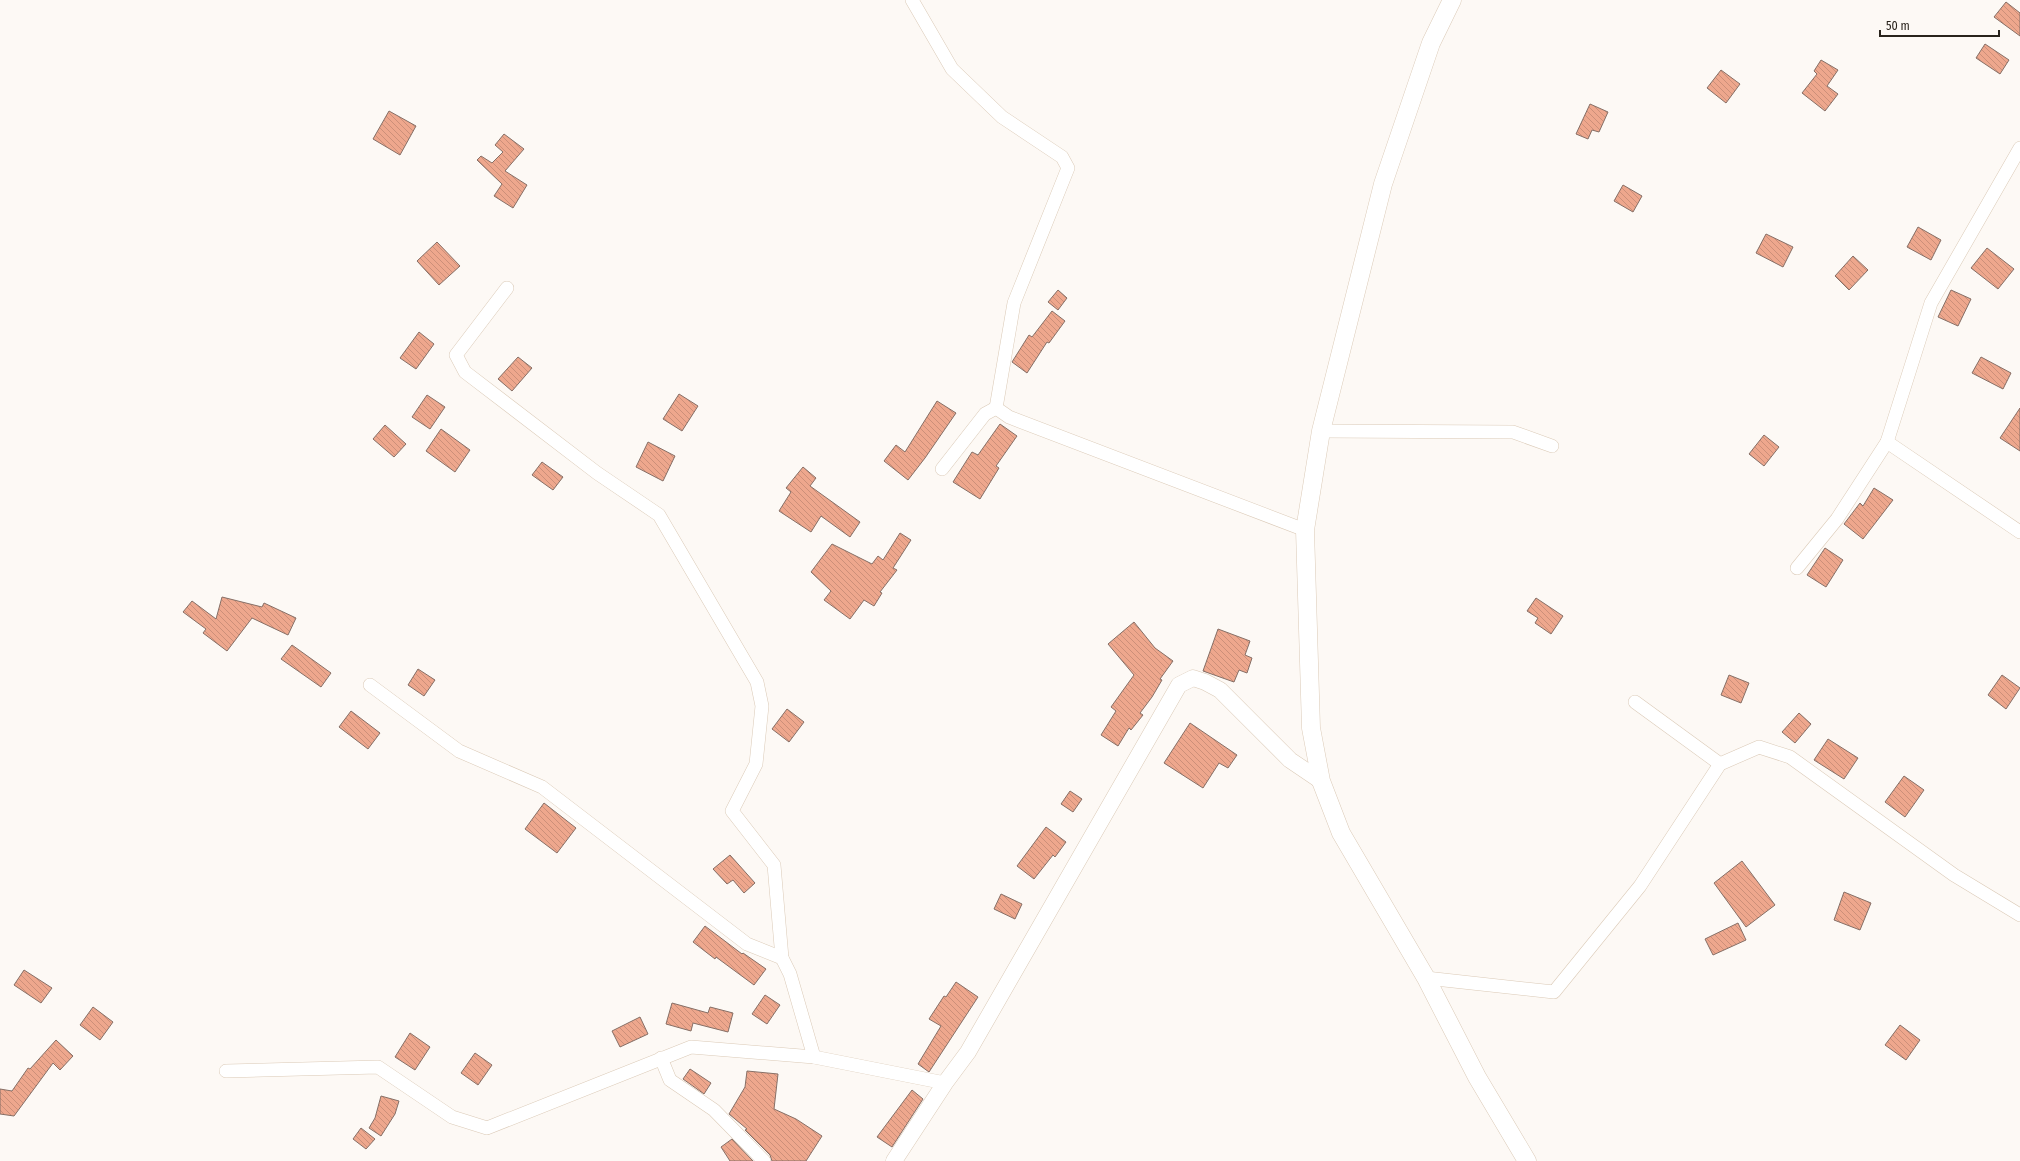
<svg xmlns="http://www.w3.org/2000/svg" width="2020" height="1161" viewBox="0 0 2020 1161" font-family="'Fira Sans Condensed',sans-serif">
	<style>
		.building { fill: url(#building-back-hatch); stroke: #866f66 }
		.lines { fill: none; stroke-linecap: round; stroke-linejoin: round }
		.minor-casing { stroke: #dbcab7; stroke-width: 14 }
		.tertiary-casing { stroke: #dbcab7; stroke-width: 17 }
		.secondary-casing { stroke: #dbcab7; stroke-width: 19 }
		.minor { stroke: #fff; stroke-width: 13 }
		.tertiary { stroke: #fff; stroke-width: 16 }
		.secondary { stroke: #fff; stroke-width: 18 }
	</style>
	<defs>
		<pattern id="building-back-hatch" width="6" height="6" patternUnits="userSpaceOnUse"><rect width="6" height="6" fill="#eea78d"/><path d="M-1 5l2 2M0 0l6 6M5-1l2 2" fill="none" stroke="#cc8f79"/></pattern>
	</defs>
	<rect width="100%" height="100%" fill="#fdf9f5"/>
	<!-- building -->
	<g class="building">
		<path d="M 2006,2 L 2020,13 L 2020,36 L 1994,17 Z"/>
		<path d="M 1985,44 L 2009,60 L 2000,74 L 1976,58 Z"/>
		<path d="M 1821,60 L 1838,70 L 1827,86 L 1838,94 L 1825,111 L 1802,93 L 1817,74 L 1814,71 Z"/>
		<path d="M 1721,70 L 1740,84 L 1726,103 L 1707,88 Z"/>
		<path d="M 1590,104 L 1608,112 L 1599,132 L 1592,130 L 1588,139 L 1576,134 Z"/>
		<path d="M 389,111 L 416,126 L 400,155 L 373,139 Z"/>
		<path d="M 504,134 L 524,149 L 505,171 L 527,185 L 513,208 L 494,196 L 502,184 L 477,160 L 481,156 L 492,163 L 503,152 L 495,145 Z"/>
		<path d="M 1623,185 L 1642,196 L 1633,212 L 1614,201 Z"/>
		<path d="M 1918,227 L 1941,240 L 1931,260 L 1907,247 Z"/>
		<path d="M 1766,234 L 1793,247 L 1783,267 L 1756,253 Z"/>
		<path d="M 437,242 L 460,266 L 439,285 L 417,261 Z"/>
		<path d="M 1987,248 L 2014,269 L 1998,289 L 1971,268 Z"/>
		<path d="M 1853,256 L 1868,270 L 1849,290 L 1835,276 Z"/>
		<path d="M 1058,290 L 1067,298 L 1058,310 L 1048,302 Z"/>
		<path d="M 1951,290 L 1971,299 L 1958,326 L 1938,317 Z"/>
		<path d="M 1052,311 L 1065,321 L 1049,343 L 1047,342 L 1027,373 L 1012,362 L 1029,335 L 1032,337 Z"/>
		<path d="M 419,332 L 434,344 L 416,369 L 400,358 Z"/>
		<path d="M 518,357 L 532,368 L 512,391 L 498,379 Z"/>
		<path d="M 1981,357 L 2011,373 L 2003,389 L 1972,373 Z"/>
		<path d="M 679,394 L 698,406 L 682,431 L 663,419 Z"/>
		<path d="M 427,395 L 445,407 L 430,429 L 412,417 Z"/>
		<path d="M 937,401 L 956,413 L 925,458 L 908,480 L 884,461 L 896,445 L 905,452 Z"/>
		<path d="M 2020,408 L 2020,451 L 2000,438 Z"/>
		<path d="M 1000,424 L 1017,436 L 996,466 L 999,468 L 980,499 L 953,482 L 972,452 L 978,455 Z"/>
		<path d="M 385,425 L 406,444 L 394,457 L 373,439 Z"/>
		<path d="M 441,429 L 470,450 L 455,472 L 426,451 Z"/>
		<path d="M 1764,435 L 1779,447 L 1764,466 L 1749,454 Z"/>
		<path d="M 648,442 L 675,456 L 663,481 L 636,467 Z"/>
		<path d="M 542,462 L 563,477 L 553,490 L 532,475 Z"/>
		<path d="M 803,467 L 816,478 L 810,486 L 860,522 L 850,537 L 821,516 L 811,532 L 779,511 L 791,492 L 786,488 Z"/>
		<path d="M 1874,488 L 1893,500 L 1863,539 L 1844,524 L 1860,503 L 1863,506 Z"/>
		<path d="M 900,533 L 911,540 L 893,568 L 897,570 L 880,592 L 882,593 L 874,606 L 864,600 L 850,619 L 824,600 L 831,591 L 811,572 L 832,544 L 872,564 L 878,556 L 883,560 Z"/>
		<path d="M 1825,548 L 1843,560 L 1826,587 L 1807,575 Z"/>
		<path d="M 222,597 L 262,607 L 264,603 L 296,618 L 288,635 L 252,618 L 227,651 L 203,633 L 206,629 L 183,612 L 192,601 L 216,619 Z"/>
		<path d="M 1536,598 L 1563,616 L 1551,634 L 1535,623 L 1538,618 L 1527,611 Z"/>
		<path d="M 1134,622 L 1155,648 L 1173,661 L 1160,679 L 1162,680 L 1152,697 L 1140,713 L 1143,715 L 1131,730 L 1129,728 L 1118,746 L 1101,735 L 1116,711 L 1111,707 L 1134,675 L 1108,644 Z"/>
		<path d="M 1218,629 L 1250,641 L 1245,655 L 1252,658 L 1247,673 L 1239,670 L 1234,682 L 1203,671 Z"/>
		<path d="M 292,645 L 331,673 L 321,687 L 281,659 Z"/>
		<path d="M 418,669 L 435,680 L 424,696 L 408,685 Z"/>
		<path d="M 1729,675 L 1749,683 L 1741,703 L 1721,695 Z"/>
		<path d="M 2002,675 L 2020,688 L 2006,709 L 1988,695 Z"/>
		<path d="M 787,709 L 804,722 L 789,742 L 772,729 Z"/>
		<path d="M 351,711 L 380,733 L 368,749 L 339,727 Z"/>
		<path d="M 1799,713 L 1811,724 L 1795,743 L 1782,732 Z"/>
		<path d="M 1190,723 L 1237,755 L 1228,768 L 1219,763 L 1203,788 L 1164,763 Z"/>
		<path d="M 1828,739 L 1858,758 L 1844,779 L 1814,760 Z"/>
		<path d="M 1904,776 L 1924,790 L 1905,817 L 1885,802 Z"/>
		<path d="M 1070,791 L 1082,799 L 1073,812 L 1061,804 Z"/>
		<path d="M 544,803 L 576,828 L 557,853 L 525,829 Z"/>
		<path d="M 1046,827 L 1066,842 L 1055,857 L 1053,855 L 1034,879 L 1017,866 Z"/>
		<path d="M 730,855 L 755,883 L 744,893 L 733,880 L 727,884 L 713,869 Z"/>
		<path d="M 1742,861 L 1775,905 L 1746,927 L 1714,883 Z"/>
		<path d="M 1844,892 L 1871,903 L 1860,930 L 1834,920 Z"/>
		<path d="M 1001,894 L 1022,904 L 1015,919 L 994,909 Z"/>
		<path d="M 1738,923 L 1746,940 L 1713,955 L 1705,939 Z"/>
		<path d="M 705,926 L 742,954 L 743,953 L 766,969 L 754,985 L 716,957 L 715,959 L 693,942 Z"/>
		<path d="M 24,970 L 52,988 L 41,1003 L 14,985 Z"/>
		<path d="M 956,982 L 978,997 L 929,1072 L 918,1064 L 941,1026 L 929,1019 L 944,996 L 946,997 Z"/>
		<path d="M 765,995 L 780,1005 L 767,1024 L 752,1014 Z"/>
		<path d="M 672,1003 L 708,1013 L 710,1007 L 733,1013 L 728,1032 L 693,1023 L 691,1031 L 666,1024 Z"/>
		<path d="M 93,1007 L 113,1022 L 100,1040 L 80,1025 Z"/>
		<path d="M 640,1017 L 648,1034 L 620,1047 L 612,1031 Z"/>
		<path d="M 1900,1025 L 1920,1040 L 1906,1060 L 1885,1045 Z"/>
		<path d="M 410,1033 L 430,1047 L 415,1070 L 395,1057 Z"/>
		<path d="M 56,1040 L 73,1056 L 60,1070 L 53,1063 L 14,1116 L 0,1114 L 0,1089 L 12,1091 L 28,1068 L 30,1069 Z"/>
		<path d="M 475,1053 L 492,1065 L 478,1085 L 461,1073 Z"/>
		<path d="M 690,1069 L 711,1083 L 704,1094 L 683,1079 Z"/>
		<path d="M 747,1071 L 778,1074 L 774,1109 L 796,1119 L 822,1136 L 806,1161 L 772,1161 L 770,1155 L 745,1130 L 747,1129 L 729,1114 L 745,1087 Z"/>
		<path d="M 912,1090 L 923,1099 L 892,1147 L 877,1137 Z"/>
		<path d="M 381,1096 L 399,1101 L 395,1114 L 381,1136 L 369,1128 L 375,1118 Z"/>
		<path d="M 361,1128 L 375,1139 L 366,1149 L 353,1139 Z"/>
		<path d="M 732,1139 L 753,1161 L 730,1161 L 721,1147 Z"/>
	</g>
	<g class="lines">
		<defs>
			<g id="minor">
				<path d="M 912,0 L 952,69 L 1002,117 L 1062,157 L 1068,168 L 1014,303 L 996,408"/>
				<path d="M 507,288 L 456,355 L 465,372 L 597,473 L 659,515 L 757,682 L 762,706 L 756,764 L 732,811 L 774,865 L 782,958 L 790,974 L 814,1057"/>
				<path d="M 996,408 L 1009,417 L 1305,530"/>
				<path d="M 1321,431 L 1513,432 L 1552,446"/>
				<path d="M 1887,442 L 2020,532"/>
				<path d="M 942,469 L 985,414 L 996,408"/>
				<path d="M 1797,568 L 1837,519 L 1887,442 L 1931,303 L 2020,148"/>
				<path d="M 370,685 L 459,751 L 542,787 L 747,944 L 782,958"/>
				<path d="M 1635,702 L 1720,764"/>
				<path d="M 1426,978 L 1554,992 L 1640,886 L 1720,764 L 1759,747 L 1790,757 L 1954,875 L 2020,915"/>
				<path d="M 661,1058 L 670,1080 L 714,1110 L 764,1161"/>
				<path d="M 226,1071 L 378,1067 L 452,1117 L 487,1128 L 691,1047 L 814,1057 L 945,1083"/>
			</g>
			<path id="tertiary" d="M 894,1161 L 945,1083 L 968,1052 L 1179,685 L 1193,678 L 1205,682 L 1220,690 L 1290,760 L 1321,781"/>
			<path id="secondary" d="M 1452,0 L 1431,43 L 1383,184 L 1321,431 L 1305,530 L 1311,728 L 1321,781 L 1341,833 L 1426,978 L 1477,1077 L 1527,1161"/>
		</defs>
		<!-- minor casing -->
		<use href="#minor" class="minor-casing"/>
		<!-- tertiary casing -->
		<use href="#tertiary" class="tertiary-casing"/>
		<!-- secondary casing -->
		<use href="#secondary" class="secondary-casing"/>
		<!-- minor -->
		<use href="#minor" class="minor"/>
		<!-- tertiary -->
		<use href="#tertiary" class="tertiary"/>
		<!-- secondary -->
		<use href="#secondary" class="secondary"/>
	</g>
	<!-- scale -->
	<path d="M1880 30v6h119v-6" fill="none" stroke="#29231c" stroke-width="2"/>
	<text x="1886" y="30" font-size="12" fill="#29231c" stroke="#fdf9f5" stroke-width="3" paint-order="stroke">50 m</text>
</svg>
